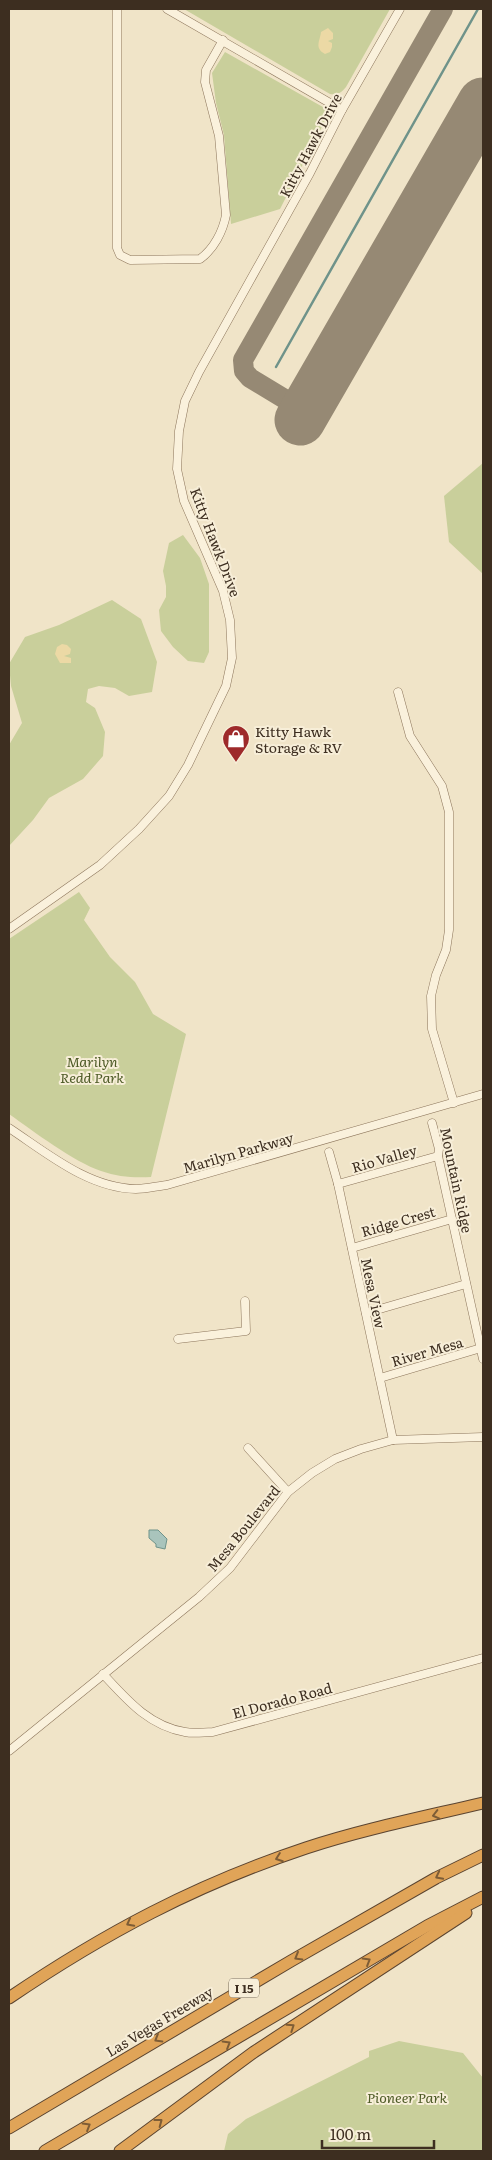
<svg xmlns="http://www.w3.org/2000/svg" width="492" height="2160" viewBox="0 0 492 2160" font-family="Literata,serif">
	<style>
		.green { fill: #c9cf9b }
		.sand { fill: #ecd9a5 }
		.water { fill: #a9c4bc; stroke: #6f938a }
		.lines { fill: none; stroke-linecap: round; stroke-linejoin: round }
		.stream { stroke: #6f938a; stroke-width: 2.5 }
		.taxiway { stroke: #968974; stroke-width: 20 }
		.runway { stroke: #968974; stroke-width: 51 }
		.minor-casing { stroke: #8d765c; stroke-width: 9 }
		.highway-casing { stroke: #5b4430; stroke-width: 13 }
		.minor { stroke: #faf1dc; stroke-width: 8 }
		.highway { stroke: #e0a458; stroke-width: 11 }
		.oneway { stroke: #7e5d36 }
		.labels { text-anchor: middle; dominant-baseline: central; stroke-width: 4; stroke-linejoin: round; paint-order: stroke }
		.shield { fill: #f7eed8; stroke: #756857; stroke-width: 1 }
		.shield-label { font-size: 12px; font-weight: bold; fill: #3d2e20 }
		.street-label { font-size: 14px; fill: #3d2e20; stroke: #f7eed8 }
		.poi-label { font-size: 14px; fill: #3d2e20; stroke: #f7eed8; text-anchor: start }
		.park-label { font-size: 14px; font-style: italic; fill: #4d5a26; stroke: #f7eed8 }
	</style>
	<rect width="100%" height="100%" fill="#f0e4c8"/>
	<!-- green -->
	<g class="green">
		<path d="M 184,9 L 390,9 L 346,87 C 341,93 338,95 330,94 Z"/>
		<path d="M 225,52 L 330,111 L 280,209 L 231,224 L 224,135 L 216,103 L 212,73 Z"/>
		<path d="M 483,463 L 483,574 L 449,542 L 444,496 Z"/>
		<path d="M 183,535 L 200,558 L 209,584 L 209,652 L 204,663 L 188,661 L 173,647 L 161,631 L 159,610 L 166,597 L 166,586 L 163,571 L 169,543 Z"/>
		<path d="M 112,600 L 141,619 L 157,662 L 152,692 L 129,696 L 115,688 L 99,686 L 88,689 L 86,702 L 95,708 L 105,732 L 103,756 L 83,779 L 49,798 L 33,820 L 9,846 L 9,745 L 22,723 L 11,686 L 9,664 L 25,637 L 59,625 Z"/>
		<path d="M 79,892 L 90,908 L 84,920 L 110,957 L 135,982 L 153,1014 L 186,1034 L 151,1177 C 134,1178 118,1177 101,1171 C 74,1162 33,1131 9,1114 L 9,939 Z"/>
		<path d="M 399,2041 L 463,2053 L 483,2078 L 483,2151 L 224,2151 L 228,2134 L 246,2119 L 369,2057 L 369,2051 Z"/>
	</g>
	<!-- sand -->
	<g class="sand">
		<path d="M 328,28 L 333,33 L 333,39 L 328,41 L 332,43 L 332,47 L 330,52 L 325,54 C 314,48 320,41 321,32 Z"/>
		<path d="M 62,644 L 67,645 L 71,649 L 70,654 L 64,656 L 71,658 L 71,663 L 60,663 L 55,654 L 57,647 Z"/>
	</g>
	<!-- water -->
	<path class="water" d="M 149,1530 L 158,1530 L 167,1539 L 165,1549 L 156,1547 L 156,1544 L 149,1538 Z"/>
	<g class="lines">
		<!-- stream -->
		<path class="stream" d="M 276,367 L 478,9"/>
		<!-- taxiway -->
		<path class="taxiway" d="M 313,397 L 302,405 L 293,404 L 250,378 L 244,371 L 243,360 L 443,9"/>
		<!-- runway -->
		<path class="runway" d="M 300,420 L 483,103"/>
		<defs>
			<g id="minor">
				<path d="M 117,9 L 117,248 L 120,255 L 130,260 L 200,259 C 214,249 223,231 226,215 L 219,136 L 205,82 L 206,70 L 223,40"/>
				<path d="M 167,9 L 342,110"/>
				<path d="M 398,692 L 410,736 L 442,786 L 449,812 L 449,930 L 446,950 L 436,975 L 431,996 L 432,1029 L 454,1103"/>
				<path d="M 9,929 L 100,865 L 139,829 L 169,796 L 188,765 L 226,686 L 232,658 L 230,620 L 223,591 L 184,501 L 177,469 L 179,431 L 185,401 L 199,372 L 310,173 L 342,110 L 400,9"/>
				<path d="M 432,1123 L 439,1149 L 438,1156 L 483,1359"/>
				<path d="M 9,1128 C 47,1153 88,1188 136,1189 C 146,1189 157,1186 167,1185 L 483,1094"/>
				<path d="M 329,1152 L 338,1184 L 393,1440"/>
				<path d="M 338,1184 L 438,1156"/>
				<path d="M 352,1248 L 452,1219"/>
				<path d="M 366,1313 L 466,1284"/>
				<path d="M 178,1339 L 246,1331 L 245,1301"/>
				<path d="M 380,1378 L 481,1348"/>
				<path d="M 248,1448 L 288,1492"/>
				<path d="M 103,1674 C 127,1700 149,1726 185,1732 C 194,1734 204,1732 213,1732 L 483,1658"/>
				<path d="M 9,1751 L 199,1597 L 230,1568 L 288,1492 L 312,1473 L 335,1459 L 361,1449 L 393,1440 L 483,1437"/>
			</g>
			<g id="highway">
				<path d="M 9,1998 C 105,1933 195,1885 306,1848 C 364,1829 424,1817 483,1803"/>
				<path d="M 9,2128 L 291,1961 L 436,1878 L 483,1855"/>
				<path d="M 45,2151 L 427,1926 L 483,1897"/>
				<path d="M 120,2151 L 254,2052 L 466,1913"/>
			</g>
		</defs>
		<!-- minor casing -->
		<use href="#minor" class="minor-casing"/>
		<!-- highway casing -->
		<use href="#highway" class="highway-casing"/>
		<!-- minor -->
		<use href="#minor" class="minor"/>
		<!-- highway -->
		<use href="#highway" class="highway"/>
	</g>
	<!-- one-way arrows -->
	<defs><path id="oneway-chevron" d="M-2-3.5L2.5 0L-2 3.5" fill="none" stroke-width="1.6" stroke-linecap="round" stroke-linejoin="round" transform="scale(1.25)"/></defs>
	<g class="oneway">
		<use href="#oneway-chevron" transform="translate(436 1815) rotate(166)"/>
		<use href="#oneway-chevron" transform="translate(279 1858) rotate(160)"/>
		<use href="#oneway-chevron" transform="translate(439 1876) rotate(153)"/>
		<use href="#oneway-chevron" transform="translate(130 1923) rotate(152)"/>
		<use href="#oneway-chevron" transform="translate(298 1957) rotate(150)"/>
		<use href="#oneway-chevron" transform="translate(367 1961) rotate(-31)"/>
		<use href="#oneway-chevron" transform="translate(291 2027) rotate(-34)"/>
		<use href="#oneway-chevron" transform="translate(158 2039) rotate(149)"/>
		<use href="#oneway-chevron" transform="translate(227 2044) rotate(-31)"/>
		<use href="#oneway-chevron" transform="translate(159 2122) rotate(-37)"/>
		<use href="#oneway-chevron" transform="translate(87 2126) rotate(-31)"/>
	</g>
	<!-- icons -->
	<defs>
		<symbol id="shop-pin" viewBox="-11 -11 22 30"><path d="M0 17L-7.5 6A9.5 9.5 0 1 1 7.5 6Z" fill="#9e2a2b" stroke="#f7eed8"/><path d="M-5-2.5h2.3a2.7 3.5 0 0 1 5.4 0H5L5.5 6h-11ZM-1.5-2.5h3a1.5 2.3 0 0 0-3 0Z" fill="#fff"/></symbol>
	</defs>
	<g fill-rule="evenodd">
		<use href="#shop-pin" x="220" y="723" width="32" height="43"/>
	</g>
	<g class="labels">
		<!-- shield labels -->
		<rect class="shield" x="229" y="1978.5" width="30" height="19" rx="4"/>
		<g class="shield-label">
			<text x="244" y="1988">I 15</text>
		</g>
		<!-- street labels -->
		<g class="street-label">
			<text transform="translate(310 145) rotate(-62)">Kitty Hawk Drive</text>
			<text transform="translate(216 542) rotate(69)">Kitty Hawk Drive</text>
			<text transform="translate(238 1152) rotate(-16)">Marilyn Parkway</text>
			<text transform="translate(384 1158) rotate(-16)">Rio Valley</text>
			<text transform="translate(457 1180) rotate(78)">Mountain Ridge</text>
			<text transform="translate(398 1221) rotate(-16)">Ridge Crest</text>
			<text transform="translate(374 1293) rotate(78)">Mesa View</text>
			<text transform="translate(427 1351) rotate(-16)">River Mesa</text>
			<text transform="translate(243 1528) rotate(-51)">Mesa Boulevard</text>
			<text transform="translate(282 1700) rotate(-15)">El Dorado Road</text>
			<text transform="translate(159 2021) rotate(-31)">Las Vegas Freeway</text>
		</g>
		<!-- poi labels -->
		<g class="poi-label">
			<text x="255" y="731">Kitty Hawk<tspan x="255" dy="16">Storage &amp; RV</tspan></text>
		</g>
		<!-- park labels -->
		<g class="park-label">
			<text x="92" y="1061">Marilyn<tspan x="92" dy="16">Redd Park</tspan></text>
			<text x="407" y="2097">Pioneer Park</text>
		</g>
	</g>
	<!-- border -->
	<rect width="492" height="2160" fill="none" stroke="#3d2e20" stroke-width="20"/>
	<!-- scale -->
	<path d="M322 2140v8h112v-8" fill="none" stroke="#3d2e20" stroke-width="2.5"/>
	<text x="330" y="2140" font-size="15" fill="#3d2e20" stroke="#f7eed8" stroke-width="4" paint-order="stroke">100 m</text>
</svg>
